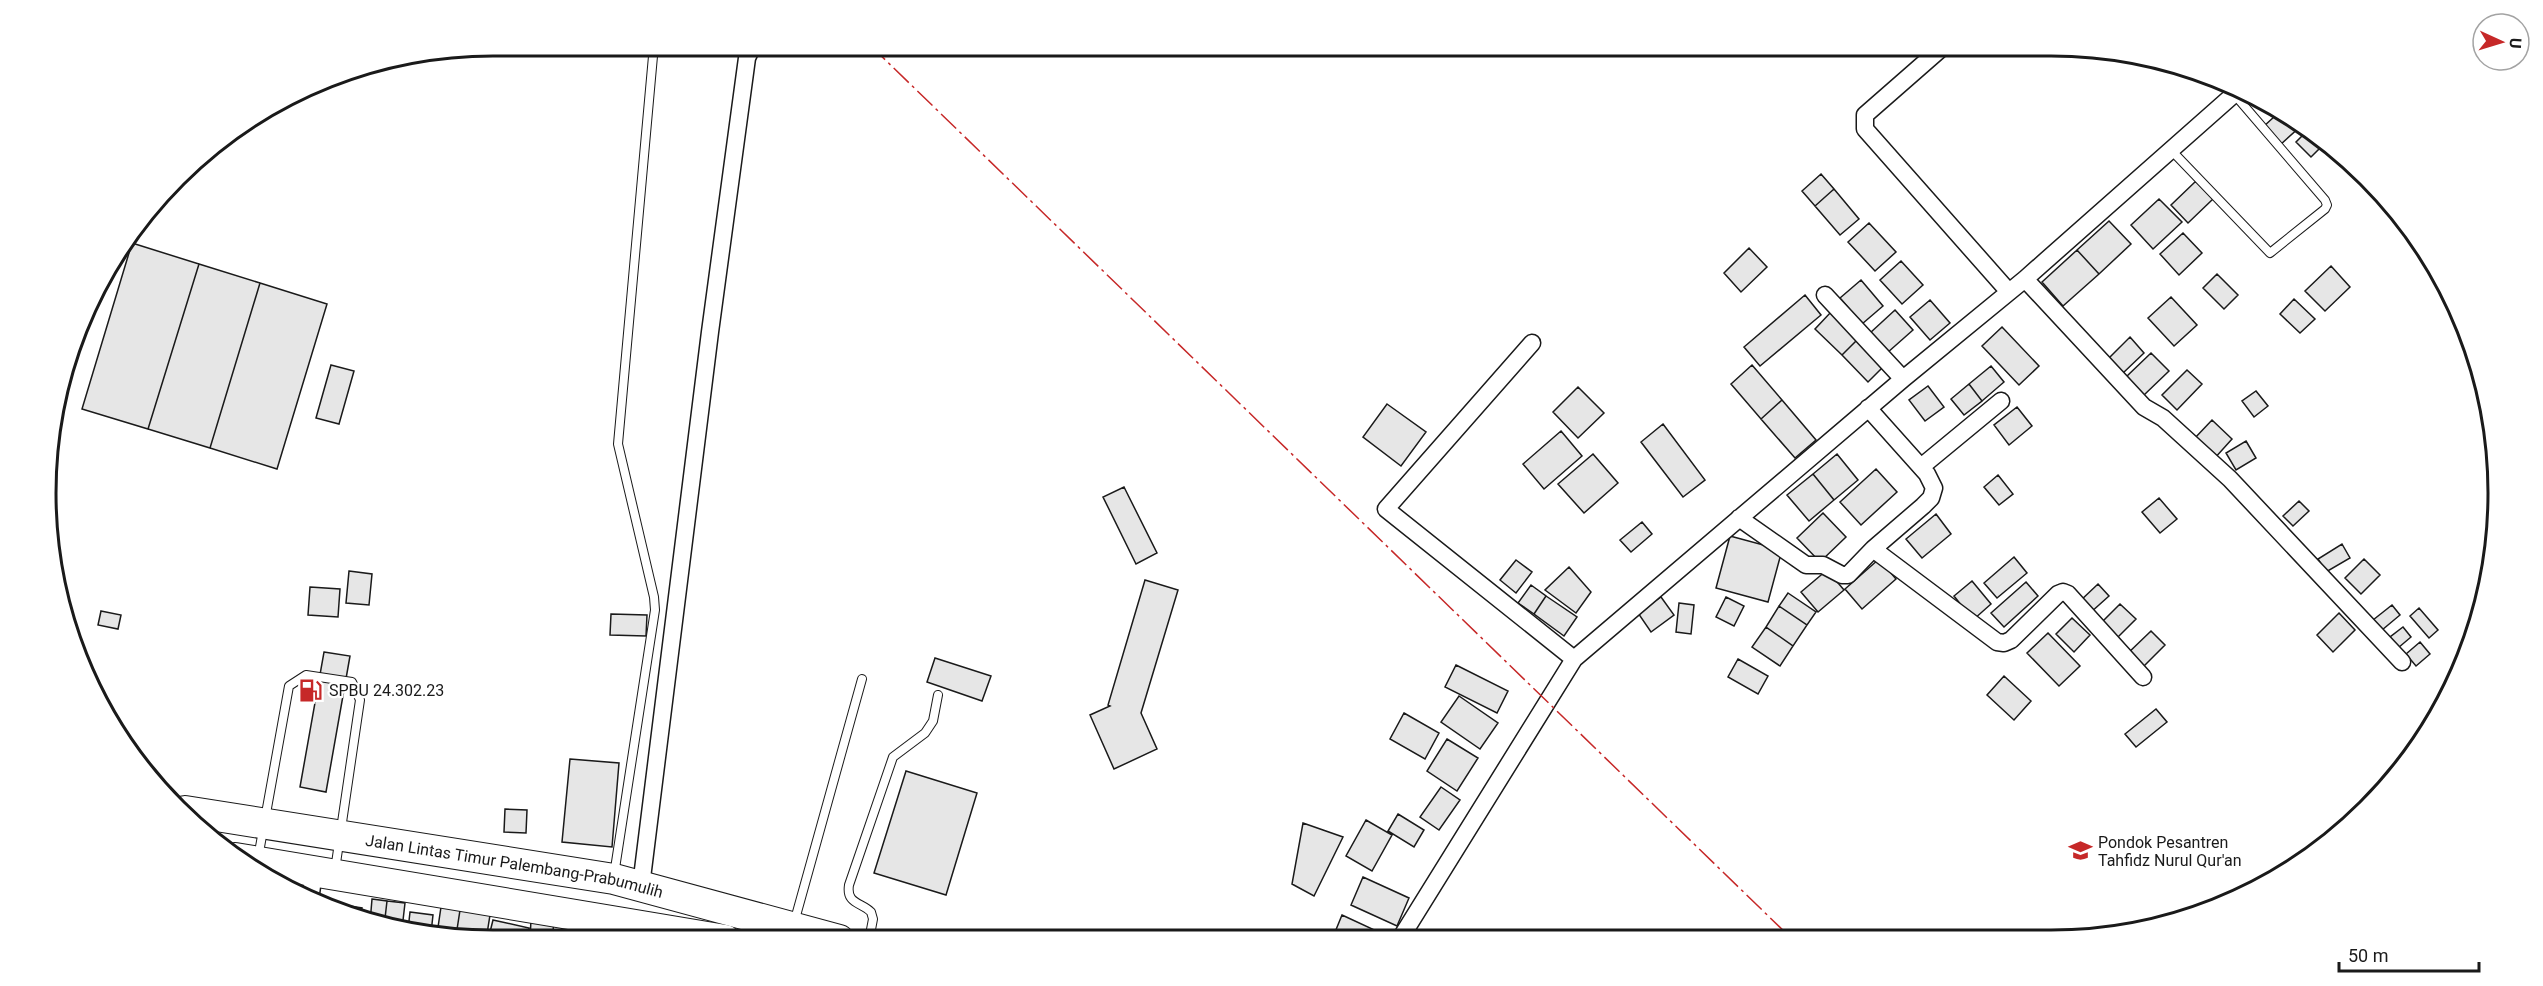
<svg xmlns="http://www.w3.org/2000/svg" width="2543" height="986" viewBox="0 0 2543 986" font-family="Roboto,sans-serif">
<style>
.building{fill:#e6e6e6;stroke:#1a1a1a;stroke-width:1.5}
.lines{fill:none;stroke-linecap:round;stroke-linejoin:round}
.lane-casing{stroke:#1a1a1a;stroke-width:10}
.street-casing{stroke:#1a1a1a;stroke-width:19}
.highway-casing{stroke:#1a1a1a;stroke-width:32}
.lane{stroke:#fff;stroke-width:8}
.street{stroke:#fff;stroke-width:16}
.highway{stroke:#fff;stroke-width:30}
.power{stroke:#c62828;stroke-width:1.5;stroke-dasharray:21 4.5 3 4.5;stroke-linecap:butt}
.labels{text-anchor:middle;stroke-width:4.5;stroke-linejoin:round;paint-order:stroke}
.poi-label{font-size:16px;fill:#1a1a1a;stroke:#fff;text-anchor:start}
.street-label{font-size:16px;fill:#1a1a1a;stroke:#fff}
.rim{fill:none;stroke:#1a1a1a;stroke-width:3}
</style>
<rect width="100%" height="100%" fill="#fff"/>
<path class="building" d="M2256,97H2257L2302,125L2280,145L2263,127L2275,116Z
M2309,129L2327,141L2311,157L2296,142Z
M1821,174L1834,189L1815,206L1802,191Z
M2196,181L2213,199L2188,223L2171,205Z
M1834,189L1859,219L1840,235L1815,206Z
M2159,199L2182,222L2153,249L2131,225Z
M2109,221L2131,244L2099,274L2077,250Z
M1869,223L1896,252L1875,271L1848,242Z
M2183,233L2202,253L2179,275L2160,254Z
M132,243L199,264L148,429L82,409Z
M1749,248L1767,267L1741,292L1724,273Z
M2077,250L2099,274L2063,306L2042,282Z
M1901,261L1923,285L1902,304L1880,280Z
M199,264L260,283L210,448L148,429Z
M2331,266L2350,287L2325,311L2305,291Z
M2217,274L2238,295L2224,309L2203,288Z
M1861,280L1883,306L1862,324L1840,298Z
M260,283L327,304L277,469L210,448Z
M1805,295L1821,315L1760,366L1744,347Z
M2171,297L2197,325L2174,346L2148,318Z
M2294,299L2315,319L2300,333L2280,314Z
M1930,300L1950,323L1930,340L1910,317Z
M1895,310L1913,330L1887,353L1870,333Z
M1831,312L1858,339L1842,355L1815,329Z
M2002,327L2039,366L2019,385L1982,346Z
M2130,337L2144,353L2122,374L2108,359Z
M1858,339L1884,366L1868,382L1842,355Z
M2151,353L2169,371L2144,395L2126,377Z
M331,365L354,371L339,424L316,418Z
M1752,365L1782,400L1761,419L1731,384Z
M1991,366L2004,382L1982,401L1969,384Z
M2187,370L2202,384L2177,410L2162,395Z
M1969,384L1982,401L1964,415L1951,399Z
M1928,386L1944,407L1925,421L1909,400Z
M1578,387L1604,413L1578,438L1553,412Z
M2256,391L2268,406L2254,417L2242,401Z
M1782,400L1816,440L1795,458L1761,419Z
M1387,404L1426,432L1401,466L1363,437Z
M2017,407L2032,426L2009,445L1994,425Z
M2212,420L2232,439L2214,459L2194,439Z
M1663,424L1705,480L1683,497L1641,442Z
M1561,431L1582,456L1544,489L1523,464Z
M2246,441L2256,458L2236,470L2226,453Z
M1593,454L1618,483L1584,513L1558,484Z
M1837,454L1858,480L1834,500L1813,474Z
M1876,469L1897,492L1861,525L1840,502Z
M1813,474L1834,500L1809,521L1787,495Z
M1998,475L2013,494L1999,505L1984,487Z
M1124,487L1157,553L1136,564L1103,497Z
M2159,498L2177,519L2160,533L2142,512Z
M2299,501L2309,511L2293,526L2283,516Z
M1823,513L1846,537L1820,562L1797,538Z
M1936,514L1951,534L1922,558L1906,539Z
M1642,522L1652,534L1631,552L1620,540Z
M1730,536L1782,550L1768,602L1716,588Z
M2342,544L2350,558L2326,572L2318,559Z
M2014,557L2027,573L1997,598L1984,583Z
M1879,559L1896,579L1862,609L1845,589Z
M2364,559L2380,575L2361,594L2345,578Z
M1516,560L1532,572L1516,593L1500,580Z
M1569,567L1591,592L1576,613L1545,590Z
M1827,570L1844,590L1818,612L1801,592Z
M349,571L372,574L369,605L346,603Z
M1145,580L1178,590L1141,713L1157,749L1114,769L1090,715L1110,706L1108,705Z
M1972,581L1991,604L1973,620L1954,596Z
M2026,582L2038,596L2004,627L1991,613Z
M2098,584L2109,596L2090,613L2079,602Z
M1531,585L1546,596L1534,614L1518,603Z
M310,587L340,589L338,617L308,615Z
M1788,593L1816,612L1807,625L1779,606Z
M1546,596L1577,617L1564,636L1534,614Z
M1661,597L1674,615L1651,632L1638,613Z
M1726,597L1744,606L1734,626L1716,617Z
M1679,603L1694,605L1691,634L1676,632Z
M2120,604L2136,619L2114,641L2099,625Z
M2392,605L2400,615L2382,630L2373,620Z
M1779,606L1807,625L1793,646L1766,627Z
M2419,608L2438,630L2429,638L2410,616Z
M101,611L121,615L118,629L98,625Z
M2339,613L2355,630L2333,652L2317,635Z
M611,614L647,615L646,636L610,635Z
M2072,618L2090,635L2074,652L2056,634Z
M1766,627L1793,646L1780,666L1752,647Z
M2403,627L2411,637L2398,648L2390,637Z
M2151,631L2165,645L2139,671L2125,656Z
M2048,633L2080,666L2059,686L2027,653Z
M2420,642L2430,654L2416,666L2406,654Z
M324,652L350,656L326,792L300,787Z
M935,658L991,676L982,701L927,682Z
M1738,659L1768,676L1758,694L1728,677Z
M1456,665L1508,691L1497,713L1445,687Z
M2004,676L2031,701L2014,720L1987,695Z
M1459,696L1498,723L1480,749L1441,722Z
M2156,709L2167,722L2136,747L2125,734Z
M1404,713L1439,733L1425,759L1390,739Z
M1447,739L1478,758L1457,791L1427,771Z
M570,759L619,763L612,847L562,842Z
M906,771L977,793L946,895L874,873Z
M1441,787L1460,800L1439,830L1420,817Z
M505,809L527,810L526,833L504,832Z
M1398,814L1424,830L1414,847L1388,831Z
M1366,820L1392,835L1372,871L1346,856Z
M1303,823L1343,837L1314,896L1292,884Z
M1363,877L1409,898L1397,926L1351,905Z
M372,899L387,901L384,927L370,923Z
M387,901L405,903L402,929L384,927Z
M342,905L362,908L360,920L341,912Z
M441,907L460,910L456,936L437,934Z
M460,910L490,915L486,940L456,936Z
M410,912L433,915L431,933L408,930Z
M1342,915L1381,933L1378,939L1333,937Z
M531,919L554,921L552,941H530Z
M493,920L529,928L526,941L488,940Z
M562,925L589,928L588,941H560Z
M1256,931L1280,939H1253Z"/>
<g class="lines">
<defs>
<path id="lane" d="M2171,150L2270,253L2325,209L2327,205L2325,200L2234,94
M258,858L289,686L306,675L352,682L360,700L335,870
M614,875L655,610L654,597L618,444L654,45
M794,923L862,679
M869,940L873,919L871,912C861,902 846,904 849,885L893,757L925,733L933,721L938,695"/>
<path id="street" d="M1945,45L1865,115V129L2009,292
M2025,279L2144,407L2163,418L2230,479L2402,662
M1825,295L1903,379
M1532,343L1386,509L1574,659
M1868,408L1927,474L1934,488L1931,498L1923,506L1873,549
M1921,467L2001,401
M1739,518L1806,565H1823L1842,575H1848L1873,549L1997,642L2004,643L2011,640L2058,594L2063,592L2068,594L2143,677
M641,886L710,332L747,58L753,45
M310,901L314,871
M1400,939L1574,659L1903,379L2025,279L2241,88"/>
<g id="highway">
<path id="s1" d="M185,811L614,879L839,940"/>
<path d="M235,858L725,940"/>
</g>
</defs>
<use href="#lane" class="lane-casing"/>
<use href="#street" class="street-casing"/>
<use href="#highway" class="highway-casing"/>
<use href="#lane" class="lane"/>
<use href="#street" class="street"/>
<use href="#highway" class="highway"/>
<path class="power" d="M870,45L1791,938"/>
</g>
<defs>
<symbol id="fuel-bare" viewBox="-9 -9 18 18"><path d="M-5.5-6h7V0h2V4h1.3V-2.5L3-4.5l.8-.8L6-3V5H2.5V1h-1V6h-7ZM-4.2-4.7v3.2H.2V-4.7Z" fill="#c62828" stroke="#fff" stroke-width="2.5" paint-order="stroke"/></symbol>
<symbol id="school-bare" viewBox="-9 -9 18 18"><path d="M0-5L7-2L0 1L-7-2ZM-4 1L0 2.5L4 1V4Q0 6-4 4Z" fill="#c62828" stroke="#fff" stroke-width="2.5" paint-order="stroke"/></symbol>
</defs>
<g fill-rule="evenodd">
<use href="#fuel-bare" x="294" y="674" width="33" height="33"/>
<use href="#school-bare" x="2064" y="834" width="33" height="33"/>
</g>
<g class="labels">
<g class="poi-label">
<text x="329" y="696">SPBU 24.302.23</text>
<text x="2098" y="848">Pondok Pesantren<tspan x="2098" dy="18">Tahfidz Nurul Qur'an</tspan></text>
</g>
<g class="street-label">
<text dy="6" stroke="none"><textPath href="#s1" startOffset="334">Jalan Lintas Timur Palembang-Prabumulih</textPath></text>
</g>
</g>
<path d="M0 0H2543V986H0ZM493 56H2051A437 437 0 0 1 2488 493V493A437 437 0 0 1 2051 930H493A437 437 0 0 1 56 493V493A437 437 0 0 1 493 56Z" fill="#fff" fill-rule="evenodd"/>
<path class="rim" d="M493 56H2051A437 437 0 0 1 2488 493V493A437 437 0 0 1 2051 930H493A437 437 0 0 1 56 493V493A437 437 0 0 1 493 56Z"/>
<g transform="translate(2501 42) rotate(94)"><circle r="28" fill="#ffffff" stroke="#a3a3a3" stroke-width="1.5"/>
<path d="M0-4.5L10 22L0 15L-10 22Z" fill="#c62828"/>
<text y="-9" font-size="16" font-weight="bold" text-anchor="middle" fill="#1a1a1a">U</text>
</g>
<path d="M2339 962v9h140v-9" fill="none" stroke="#1a1a1a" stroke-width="3"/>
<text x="2348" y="962" font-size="18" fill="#1a1a1a" stroke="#ffffff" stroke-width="4.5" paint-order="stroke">50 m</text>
</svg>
